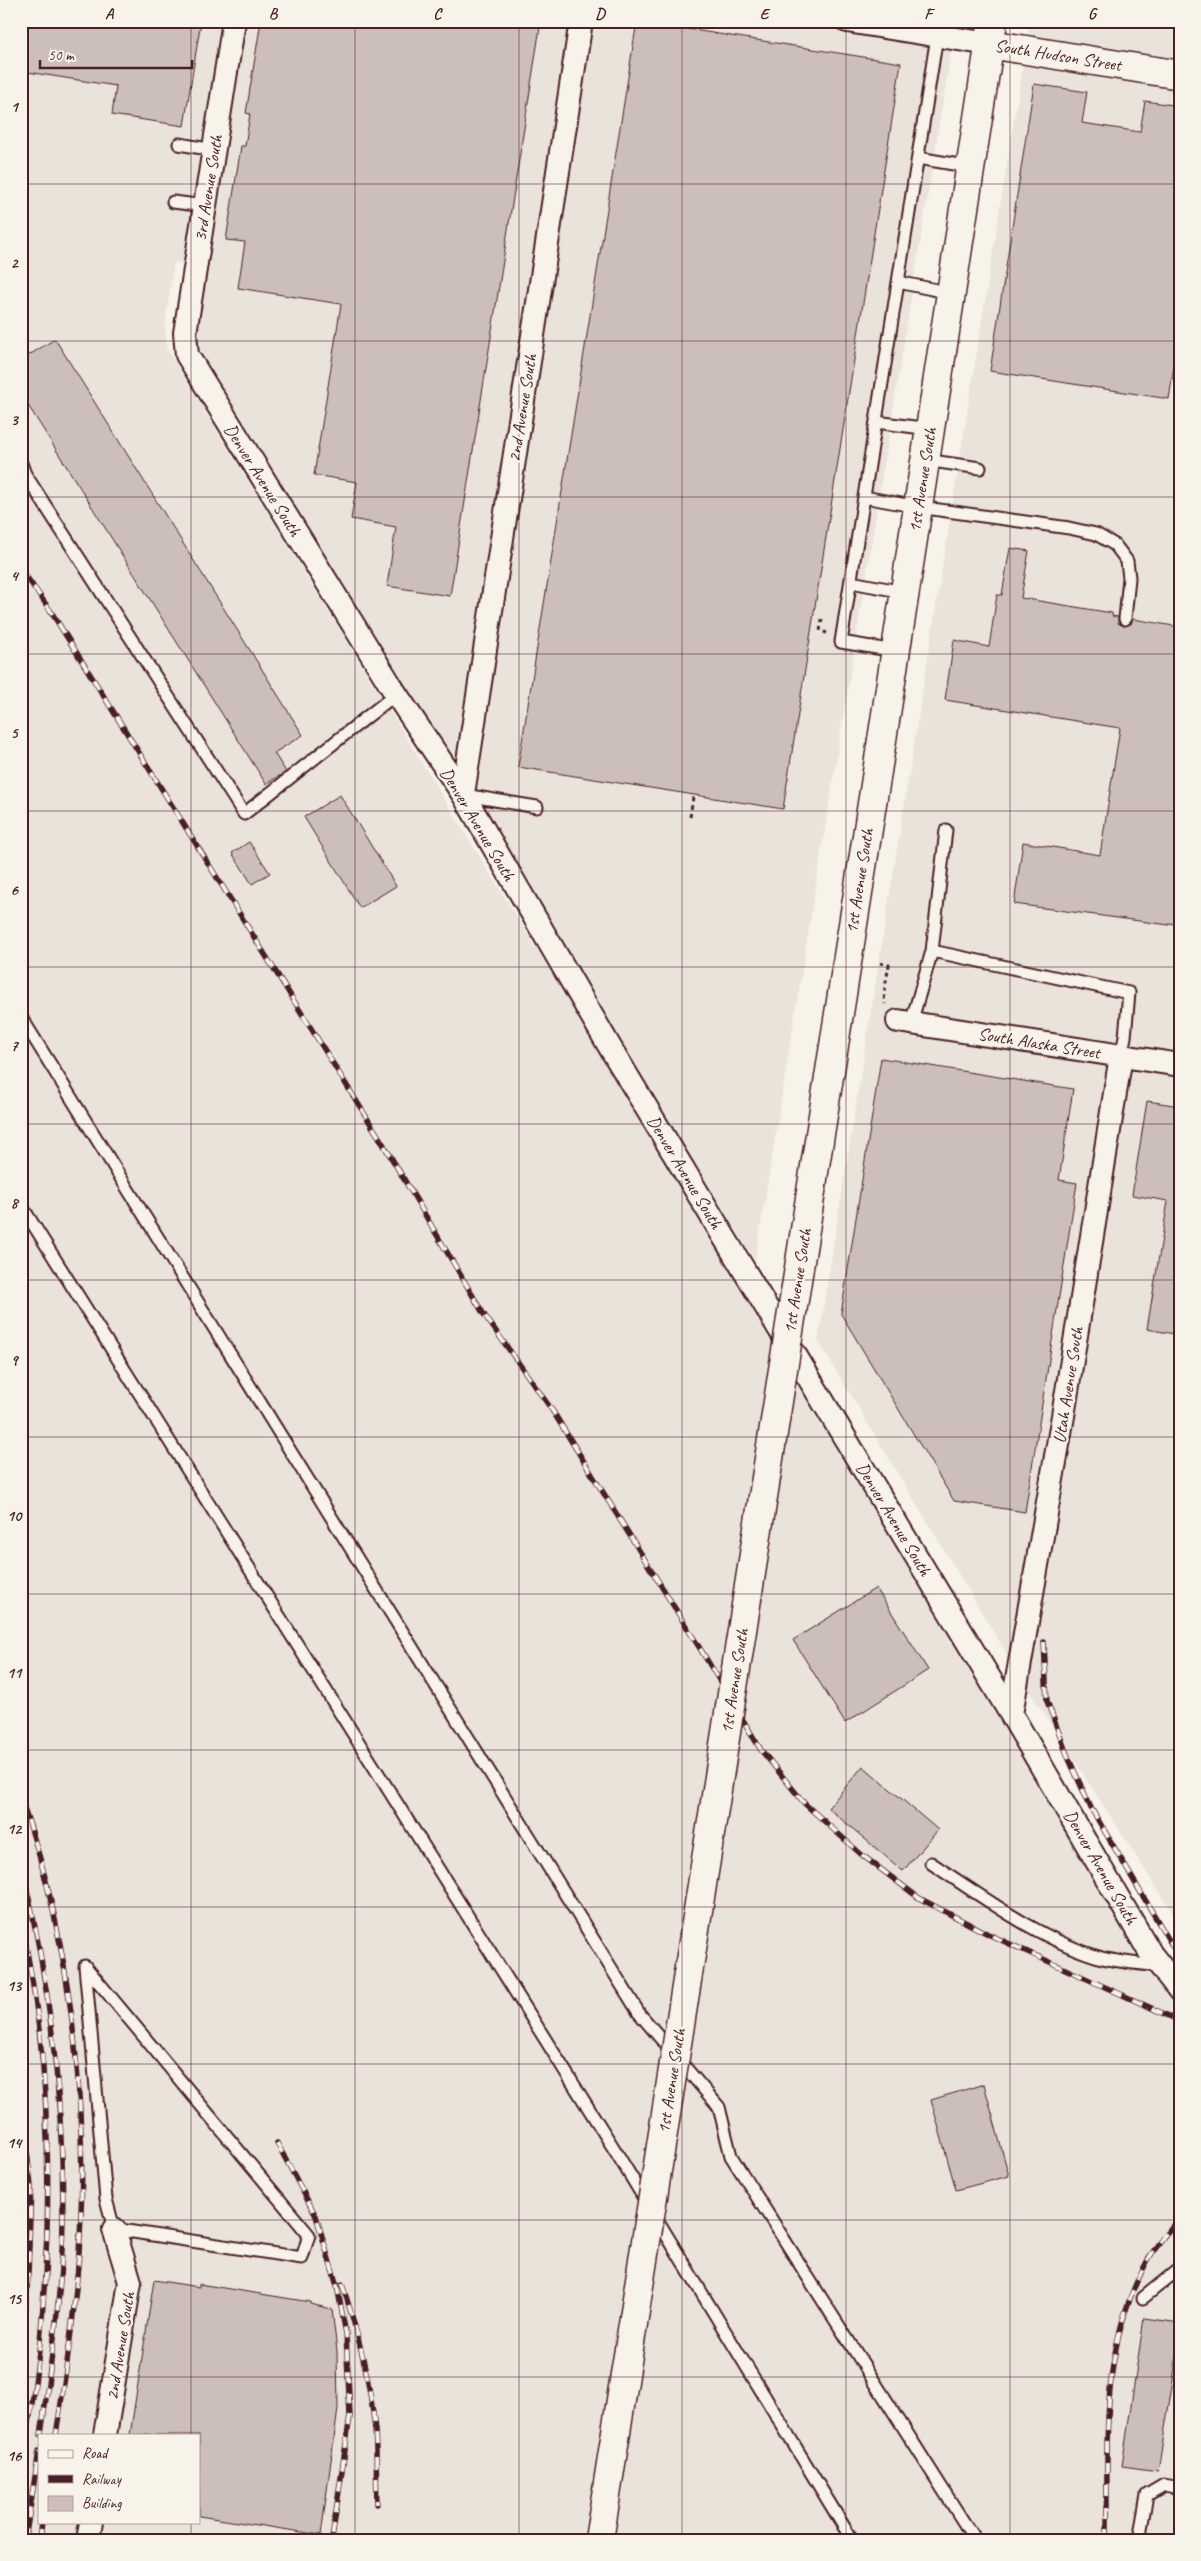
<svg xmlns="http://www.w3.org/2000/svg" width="1201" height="2561" viewBox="0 0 1201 2561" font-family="Caveat,sans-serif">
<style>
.built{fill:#eae3da;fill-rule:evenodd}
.building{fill:#ccbfb9;stroke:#4a1f2b}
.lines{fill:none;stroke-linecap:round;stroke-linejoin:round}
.service-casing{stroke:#4a1f2b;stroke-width:15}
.minor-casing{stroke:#4a1f2b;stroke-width:26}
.tertiary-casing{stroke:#4a1f2b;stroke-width:31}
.primary-casing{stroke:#4a1f2b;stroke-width:31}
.path{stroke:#4a1f2b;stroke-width:3;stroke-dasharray:4 4;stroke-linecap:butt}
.service{stroke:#f7f3e8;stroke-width:11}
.minor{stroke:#f7f3e8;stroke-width:22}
.tertiary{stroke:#f7f3e8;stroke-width:28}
.primary{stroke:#f7f3e8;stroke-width:28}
.rail-casing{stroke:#4a1f2b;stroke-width:5.5}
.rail{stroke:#f7f3e8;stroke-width:4;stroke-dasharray:11;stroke-linecap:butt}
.primary-bridge-casing{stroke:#4a1f2b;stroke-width:31;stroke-linecap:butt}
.primary-bridge{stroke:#f7f3e8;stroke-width:28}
.grid{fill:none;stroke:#4a1f2b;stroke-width:1;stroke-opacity:0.55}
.labels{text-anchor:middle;stroke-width:4.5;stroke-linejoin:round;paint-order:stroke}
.street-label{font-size:18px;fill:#4a1f2b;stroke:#f7f3e8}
.neatline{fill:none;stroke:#4a1f2b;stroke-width:2}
.grid-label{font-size:16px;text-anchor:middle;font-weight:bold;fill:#4a1f2b}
</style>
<rect width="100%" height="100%" fill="#f7f3e8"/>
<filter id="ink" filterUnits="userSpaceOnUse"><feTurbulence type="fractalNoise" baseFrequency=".02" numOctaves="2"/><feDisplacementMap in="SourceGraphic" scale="10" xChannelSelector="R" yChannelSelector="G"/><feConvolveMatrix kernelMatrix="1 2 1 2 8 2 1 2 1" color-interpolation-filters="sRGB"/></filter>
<g filter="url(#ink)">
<path class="built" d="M21,21H956L755,1261L207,370L197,336L209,267L174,263L165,324L167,349L1180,1993V2540H21ZM39,2435H199V2522H39Z
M1030,21H1180V1924L1028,1689L818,1341Z"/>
<path class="building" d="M21,21H201L184,126L112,115L116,86L21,71Z
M261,21H541L450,596L387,586L396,527L351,519L357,482L314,475L341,304L238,288L245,242L226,240L241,146H245L250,114L246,113Z
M637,21L901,63L783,809L518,767Z
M1034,84L1087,92L1082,123L1140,132L1145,101L1180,106V326L1169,399L990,371Z
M55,339L303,735L274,753L286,772L266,784L21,394V360Z
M1010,548L1029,551L1021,598L1112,613V616L1118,617V623L1124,626L1131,624L1133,619L1180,627V925L1169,923V925L1014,904L1023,842L1100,855L1120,728L945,700L954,640L989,647L997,595H1002Z
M340,795L396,886L360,908L304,817Z
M249,842L270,873L252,884L232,853Z
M881,1058L1073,1089L1059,1180L1077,1183L1025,1512L954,1501L841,1314Z
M1147,1101L1180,1106V1335L1147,1329L1168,1201L1132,1195Z
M876,1588L928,1670L845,1723L793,1640Z
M863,1766L938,1830L903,1871L828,1808Z
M984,2084L1009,2176L956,2190L931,2100Z
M154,2280L199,2287V2284L310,2302V2304L332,2309L337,2351L338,2409L321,2535L199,2516V2435H130Z
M1144,2318L1180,2323V2337L1158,2471L1122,2466Z"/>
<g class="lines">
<defs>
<path id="service" d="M179,144L214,150
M918,158L971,167
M173,202L205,206
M898,282L951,293
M876,422L930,429
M925,460L980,468
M21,463L25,474L244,814L396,694
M864,497L918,507L1069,528L1096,534L1115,545L1127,561L1129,578L1125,619
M851,582L904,592
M895,651L841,642L937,36
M464,795L537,807
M932,951L946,830
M21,1017L639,2013L719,2107L731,2156L975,2540
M911,1023L932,951L1129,993L1125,1037L1121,1056
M21,1205L616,2152L852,2540
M931,1863C981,1896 1044,1942 1102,1958C1120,1962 1140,1964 1159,1966
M85,1966L309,2235L302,2258L114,2229L106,2199Z
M1143,2298L1180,2268
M1139,2540L1147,2495L1164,2485L1180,2488"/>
<path id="minor" d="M234,21L185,333L187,355L396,694L463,794L611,1049L1011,1714L1151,1954L1180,1991
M847,21L989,44
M463,794L581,21
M898,1021L1180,1065
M1011,1714L1063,1416L1121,1056
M105,2435L130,2282L114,2229
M88,2540L91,2522"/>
<path id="tertiary" d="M989,44L1180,75"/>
<path id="primary" d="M882,740L993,21"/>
</defs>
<use href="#service" class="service-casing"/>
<use href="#minor" class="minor-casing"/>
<use href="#tertiary" class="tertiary-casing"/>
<use href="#primary" class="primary-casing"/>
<path class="path" d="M822,619L820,631L827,633
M690,817L693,797
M880,963L889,965L884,993L885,1004"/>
<use href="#service" class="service"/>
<use href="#minor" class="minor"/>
<use href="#tertiary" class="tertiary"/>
<use href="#primary" class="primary"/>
<defs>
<path id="rail" d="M21,569L50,610L382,1142L483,1313L552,1410L704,1655L761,1750L805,1804L862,1855L919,1898L990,1935L1180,2021
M1044,1642L1047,1701L1068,1757L1091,1808L1180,1959
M21,1799C74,1947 92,2132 76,2288C71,2337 64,2386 56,2435
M21,1863C49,1978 63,2093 63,2212C63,2287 51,2361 41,2435
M21,1923C52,2060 53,2202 40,2341C36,2385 28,2428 21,2472
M21,2098L31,2186L28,2276L21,2365
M277,2143L316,2216L337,2286L346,2334L350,2416L332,2539
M342,2284C358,2332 370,2380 375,2430C377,2455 376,2480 377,2504
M25,2540L39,2451
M40,2540L42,2522
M1107,2540C1108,2441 1098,2338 1154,2250C1161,2239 1171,2228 1180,2217"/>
</defs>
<use href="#rail" class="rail-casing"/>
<use href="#rail" class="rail"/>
<defs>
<path id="primary-bridge" d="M599,2540L882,740"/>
</defs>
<use href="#primary-bridge" class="primary-bridge-casing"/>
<use href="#primary-bridge" class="primary-bridge"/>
</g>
</g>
<path class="grid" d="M191,21V2435M355,21V2540M519,21V2540M682,21V2540M846,21V2540M1010,21V2540M21,184H1180M21,341H1180M21,497H1180M21,654H1180M21,811H1180M21,967H1180M21,1124H1180M21,1280H1180M21,1437H1180M21,1594H1180M21,1750H1180M21,1907H1180M21,2064H1180M21,2220H1180M21,2377H1180M191,2522V2540"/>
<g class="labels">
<g class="street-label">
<text transform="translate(1058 55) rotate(9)" y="6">South Hudson Street</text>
<text transform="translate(208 188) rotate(-81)" y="6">3rd Avenue South</text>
<text transform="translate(522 408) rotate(-81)" y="6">2nd Avenue South</text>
<text transform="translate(263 480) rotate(58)" y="6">Denver Avenue South</text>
<text transform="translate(922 480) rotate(-81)" y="6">1st Avenue South</text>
<text transform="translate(478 824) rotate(59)" y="6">Denver Avenue South</text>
<text transform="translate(859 881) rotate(-81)" y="6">1st Avenue South</text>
<text transform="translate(1039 1043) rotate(9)" y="6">South Alaska Street</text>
<text transform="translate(685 1172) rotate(59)" y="6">Denver Avenue South</text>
<text transform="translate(797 1281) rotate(-81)" y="6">1st Avenue South</text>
<text transform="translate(1068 1385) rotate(-81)" y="6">Utah Avenue South</text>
<text transform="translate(894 1519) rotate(59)" y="6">Denver Avenue South</text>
<text transform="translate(734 1681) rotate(-81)" y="6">1st Avenue South</text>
<text transform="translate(1101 1867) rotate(60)" y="6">Denver Avenue South</text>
<text transform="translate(671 2081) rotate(-81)" y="6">1st Avenue South</text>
<text transform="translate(120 2346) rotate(-81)" y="6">2nd Avenue South</text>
</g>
</g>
<rect width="1201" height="2561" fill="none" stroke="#f7f3e8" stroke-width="55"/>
<rect x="38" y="2434" width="162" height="90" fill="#f7f3e8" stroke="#b29e9c"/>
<rect x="48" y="2450" width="25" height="8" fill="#f7f3e8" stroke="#b29e9c"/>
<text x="82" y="2458" font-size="15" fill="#4a1f2b">Road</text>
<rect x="48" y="2475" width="25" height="8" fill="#4a1f2b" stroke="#b29e9c"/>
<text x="82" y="2484" font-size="15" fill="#4a1f2b">Railway</text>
<rect x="48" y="2496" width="25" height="15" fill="#ccbfb9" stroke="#b29e9c"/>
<text x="82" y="2508" font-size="15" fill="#4a1f2b">Building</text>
<path d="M40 60v8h152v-8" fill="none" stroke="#4a1f2b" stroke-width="2.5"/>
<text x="48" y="60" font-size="15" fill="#4a1f2b" stroke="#f7f3e8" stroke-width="4" paint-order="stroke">50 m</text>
<rect x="28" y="28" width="1146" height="2506" class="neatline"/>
<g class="grid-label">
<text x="109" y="19">A</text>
<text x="273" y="19">B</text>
<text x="437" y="19">C</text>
<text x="600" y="19">D</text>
<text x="764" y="19">E</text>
<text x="928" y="19">F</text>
<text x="1092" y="19">G</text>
<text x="14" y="112">1</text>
<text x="14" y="268">2</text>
<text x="14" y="425">3</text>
<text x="14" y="581">4</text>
<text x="14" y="738">5</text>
<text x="14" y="895">6</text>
<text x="14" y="1051">7</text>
<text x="14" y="1208">8</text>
<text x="14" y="1365">9</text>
<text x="14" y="1521">10</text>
<text x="14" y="1678">11</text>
<text x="14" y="1834">12</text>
<text x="14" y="1991">13</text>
<text x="14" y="2148">14</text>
<text x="14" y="2304">15</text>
<text x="14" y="2461">16</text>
</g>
</svg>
